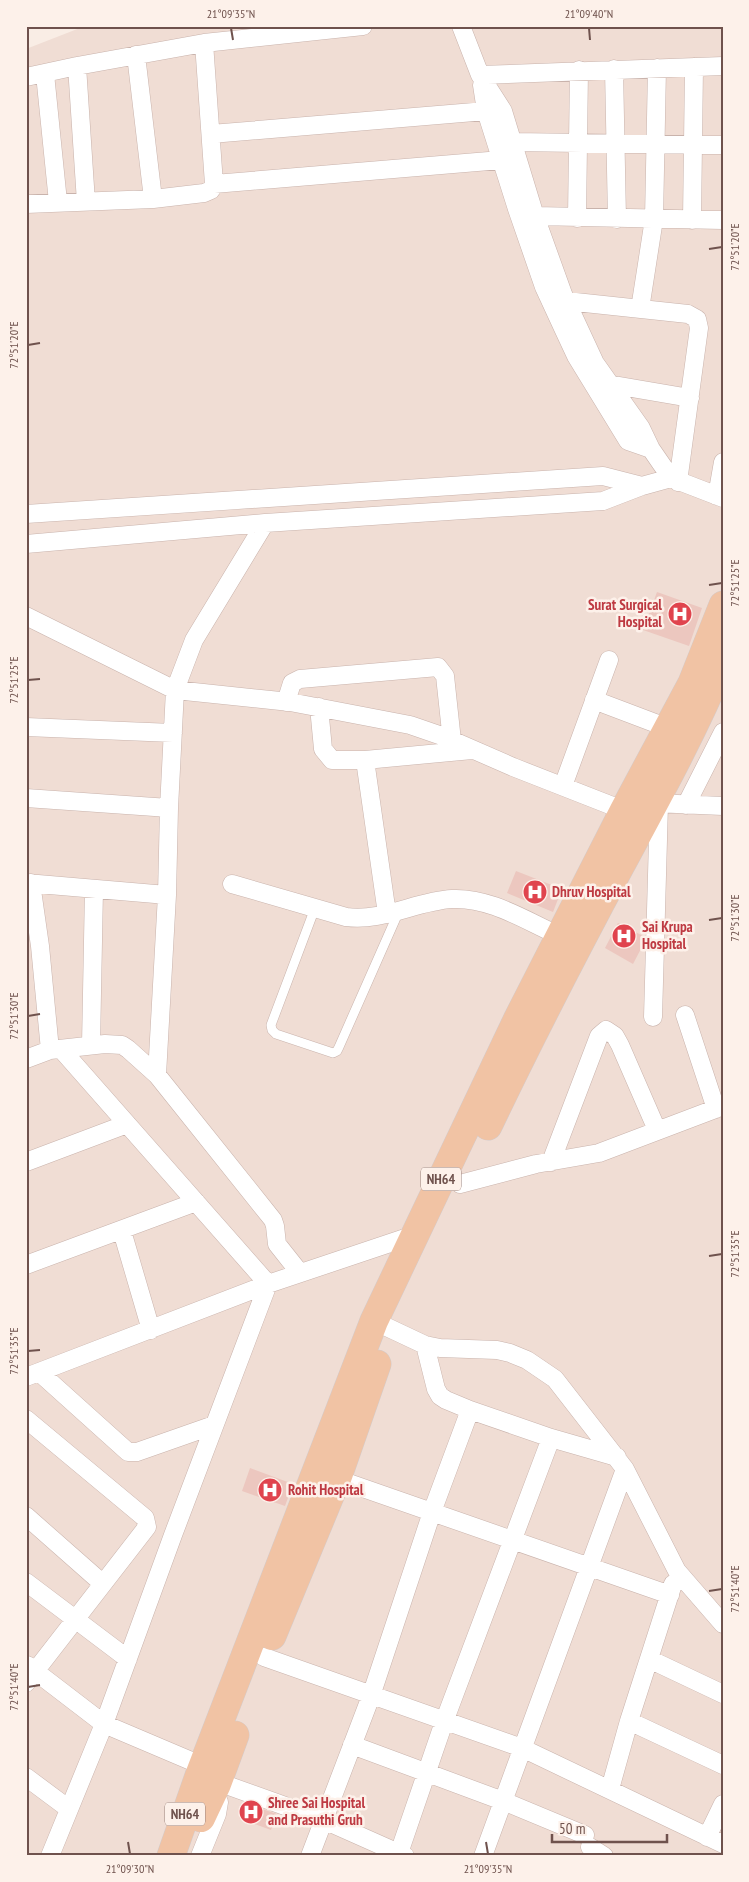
<svg xmlns="http://www.w3.org/2000/svg" width="749" height="1882" viewBox="0 0 749 1882" font-family="'PT Sans Narrow',sans-serif">
<style>
.residential{fill:#f0ddd4}
.building{fill:#ecc7bf}
.lines{fill:none;stroke-linecap:round;stroke-linejoin:round}
.lane-casing{stroke:#c9b3ac;stroke-width:10}
.street-casing{stroke:#c9b3ac;stroke-width:19}
.primary-casing{stroke:#d4cbca;stroke-width:29}
.lane{stroke:#fff;stroke-width:9}
.street{stroke:#fff;stroke-width:18}
.primary{stroke:#f1c3a4;stroke-width:28}
.ticks{fill:none;stroke:#6f524d;stroke-width:2}
.labels{text-anchor:middle;stroke-width:5;stroke-linejoin:round;paint-order:stroke}
.shield{fill:#fdf1ea;stroke:#9a827c;stroke-width:1}
.shield-label{font-size:14px;font-weight:bold;fill:#6f524d}
.health-label{font-size:15px;font-weight:bold;fill:#be3a42;stroke:#fdf1ea;text-anchor:start}
.neatline{fill:none;stroke:#6f524d;stroke-width:2}
.ticks-label{font-size:12px;text-anchor:middle;fill:#6f524d}
</style>
<rect width="100%" height="100%" fill="#f9ede5"/>
<path class="residential" d="M85,26H723V1856H26V49Z"/>
<path class="building" d="M657,592L702,608L689,646L643,630Z
M516,871L562,889L553,912L507,893Z
M618,923L645,937L644,943L633,964L605,948Z
M250,1468L293,1484L285,1506L242,1491Z
M244,1803L277,1814L271,1830L239,1818Z"/>
<g class="lines">
<defs>
<path id="lane" d="M315,908L271,1025L272,1030L276,1034L333,1053L337,1051L339,1047L399,911"/>
<path id="street" d="M461,26L480,75L503,111L535,216L563,294L595,363L641,428L651,449L671,478L723,498
M136,55L153,199
M77,66L86,202
M614,69L617,219
M45,74L58,202
M480,75L723,66
M26,77L77,66L204,43L363,26
M482,85L486,111L517,209L544,287L562,326L576,356L628,441L651,449
M211,134L486,111
M513,142L723,145
M214,184L501,160
M26,204L153,199L204,193L211,190L214,184L204,43
M535,216L723,220
M577,218L579,70
M692,220L694,67
M566,301L688,314L697,319L699,328L678,482
M640,309L654,219L657,68
M608,384L690,398
M717,496L723,462
M26,514L603,476L642,486
M26,544L265,523L603,501L642,486L671,478
M26,616L175,690L290,702L410,725L442,736L513,767L633,814
M594,700L668,728
M286,702L292,683L300,679L438,667L445,676L452,741
M319,707L323,749L332,760H365L472,750
M26,727L173,733
M365,760L387,914
M563,786L609,660
M26,798L169,808
M654,803L723,806
M686,805L723,732
M26,883L167,895
M31,883L40,946L50,1050
M232,884L346,917C383,922 416,901 452,899C490,897 526,921 560,936
M685,1015L716,1109
M653,1017L659,804
M91,1045L94,889
M26,1059L50,1050L105,1044L122,1045L128,1049L157,1075L273,1220L275,1226L277,1244L300,1273
M157,1075L167,895L169,808L175,690L194,640L265,523
M26,1162L127,1124
M551,1162L599,1036L606,1030L615,1036L620,1045L657,1130
M460,1184L536,1164L599,1153L723,1106
M122,1231L151,1330
M26,1265L196,1202
M374,1321L425,1345L440,1348L497,1350L510,1353L527,1360L555,1379L625,1469L677,1571L723,1624
M425,1345L436,1389L440,1396L446,1400L470,1410L551,1438L617,1457
M39,1372L128,1452H137L214,1425
M26,1377L268,1284L414,1235
M26,1419L145,1518L147,1527L26,1683
M337,1479L670,1595
M26,1516L102,1583
M26,1582L128,1659
M264,1657L522,1748L723,1844
M649,1659L723,1694
M27,1665L104,1724L203,1766
M629,1721L723,1765
M352,1745L503,1801L585,1835
M26,1777L69,1809
M218,1782L324,1820L405,1856
M610,1789L629,1721L673,1584
M707,1837L723,1804
M590,1847L604,1856
M50,1856L104,1724L173,1535L268,1284L61,1049
M200,1856L217,1814L219,1802
M310,1856L371,1696L432,1512L470,1410
M398,1856L444,1722L551,1438
M483,1856L625,1469"/>
<path id="primary" d="M488,1126C530,1038 575,951 621,865C657,798 694,731 723,661
M272,1636L337,1479L377,1364
M201,1818L217,1784L235,1735
M171,1856L200,1773L374,1321L518,1018L624,810L692,683L723,605"/>
</defs>
<use href="#lane" class="lane-casing"/>
<use href="#street" class="street-casing"/>
<use href="#primary" class="primary-casing"/>
<use href="#lane" class="lane"/>
<use href="#street" class="street"/>
<use href="#primary" class="primary"/>
</g>
<path class="ticks" d="M231,28L233,40M589,28L590,40M709,249L722,247M28,345L40,343M709,585L722,583M28,680L40,679M709,920L722,918M28,1016L40,1014M709,1256L722,1254M28,1351L40,1350M709,1591L722,1589M28,1687L40,1685M128,1842L130,1854M486,1842L488,1854"/>
<defs>
<symbol id="hospital-disc" viewBox="-11 -11 22 22"><circle r="9.5" fill="#e0444e" stroke="#fdf1ea"/><path d="M-5-5h3v3.5h4V-5h3V5h-3V1.5h-4V5h-3Z" fill="#fff"/></symbol>
</defs>
<g fill-rule="evenodd">
<use href="#hospital-disc" x="666" y="600" width="28" height="28"/>
<use href="#hospital-disc" x="521" y="878" width="28" height="28"/>
<use href="#hospital-disc" x="610" y="922" width="28" height="28"/>
<use href="#hospital-disc" x="256" y="1476" width="28" height="28"/>
<use href="#hospital-disc" x="237" y="1798" width="28" height="28"/>
</g>
<g class="labels">
<g class="shield">
<rect x="421" y="1167.5" width="40" height="23" rx="4"/>
<rect x="165" y="1802.5" width="40" height="23" rx="4"/>
</g>
<g class="shield-label">
<text x="441" y="1184">NH64</text>
<text x="185" y="1819">NH64</text>
</g>
<g class="health-label">
<text x="662" y="610" text-anchor="end">Surat Surgical<tspan x="662" dy="17">Hospital</tspan></text>
<text x="552" y="897">Dhruv Hospital</text>
<text x="642" y="932">Sai Krupa<tspan x="642" dy="17">Hospital</tspan></text>
<text x="288" y="1495">Rohit Hospital</text>
<text x="268" y="1808">Shree Sai Hospital<tspan x="268" dy="17">and Prasuthi Gruh</tspan></text>
</g>
</g>
<rect width="749" height="1882" fill="none" stroke="#fdf1ea" stroke-width="55"/>
<path d="M552 1834v8h115v-8" fill="none" stroke="#6f524d" stroke-width="2.5"/>
<text x="559" y="1834" font-size="15" fill="#6f524d" stroke="#fdf1ea" stroke-width="4" paint-order="stroke">50 m</text>
<rect x="28" y="28" width="694" height="1826" class="neatline"/>
<g class="ticks-label">
<text x="231" y="18">21°09'35"N</text>
<text x="589" y="18">21°09'40"N</text>
<text transform="translate(735 247) rotate(-90)" y="4">72°51'20"E</text>
<text transform="translate(14 345) rotate(-90)" y="4">72°51'20"E</text>
<text transform="translate(735 583) rotate(-90)" y="4">72°51'25"E</text>
<text transform="translate(14 680) rotate(-90)" y="4">72°51'25"E</text>
<text transform="translate(735 918) rotate(-90)" y="4">72°51'30"E</text>
<text transform="translate(14 1016) rotate(-90)" y="4">72°51'30"E</text>
<text transform="translate(735 1254) rotate(-90)" y="4">72°51'35"E</text>
<text transform="translate(14 1351) rotate(-90)" y="4">72°51'35"E</text>
<text transform="translate(735 1589) rotate(-90)" y="4">72°51'40"E</text>
<text transform="translate(14 1687) rotate(-90)" y="4">72°51'40"E</text>
<text x="130" y="1873">21°09'30"N</text>
<text x="488" y="1873">21°09'35"N</text>
</g>
</svg>
